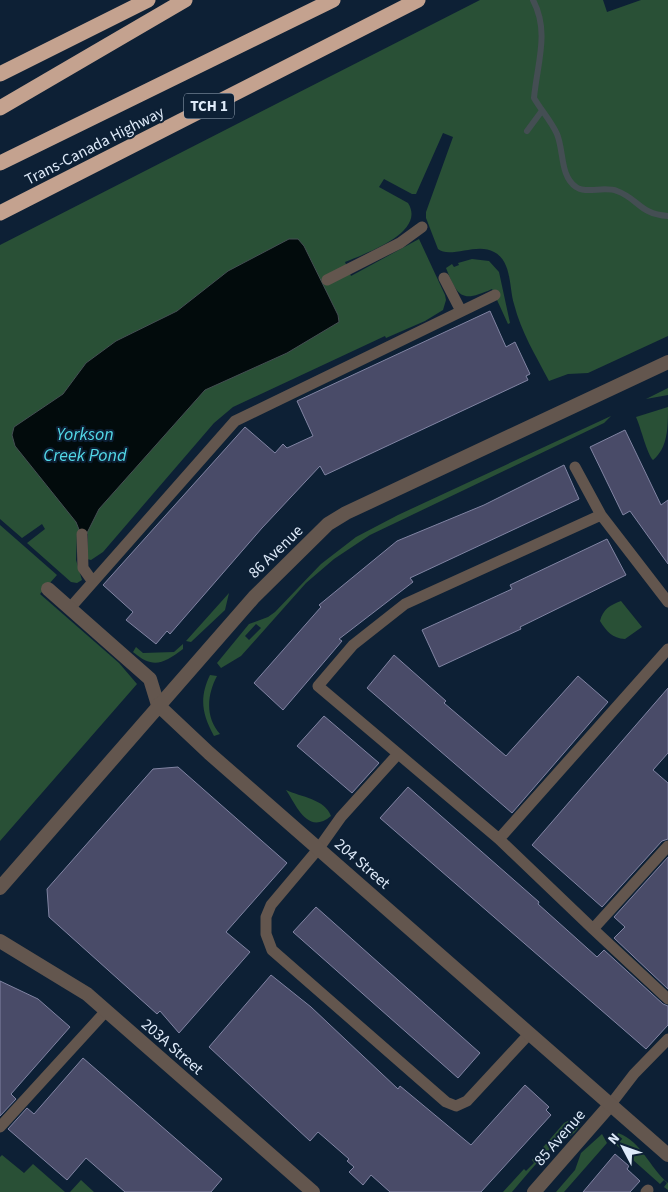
<svg xmlns="http://www.w3.org/2000/svg" width="668" height="1192" viewBox="0 0 668 1192" font-family="'Source Sans 3',sans-serif">
<style>
.green{fill:#295036;fill-rule:evenodd}
.water{fill:#020b0c;stroke:#444e53}
.lines{fill:none;stroke-linecap:round;stroke-linejoin:round}
.stream{stroke:#444e53;stroke-width:6}
.building{fill:#494b68;stroke:#8184a3}
.service{stroke:#63564e;stroke-width:11}
.minor{stroke:#63564e;stroke-width:14}
.tertiary{stroke:#63564e;stroke-width:14}
.motorway{stroke:#c4a28f;stroke-width:15}
.labels{text-anchor:middle;stroke-width:4;stroke-linejoin:round;paint-order:stroke}
.shield{fill:#0d2035;stroke:#9fadbe;stroke-width:1}
.shield-label{font-size:15px;font-weight:bold;fill:#deeaf9}
.street-label{font-size:16px;fill:#deeaf9;stroke:#0d2035}
.water-label{font-size:18px;font-style:italic;fill:#52d8e7;stroke:#0d2035}
</style>
<rect width="100%" height="100%" fill="#0d2035"/>
<path class="green" d="M480,0H603L607,12L641,0H668V336L588,373L568,374L549,381C536,356 521,332 514,304C509,288 512,261 494,252C477,242 450,259 438,249L426,218V212L453,137L443,133L416,194H412L384,179L379,187L408,203C427,233 364,254 345,262L351,276L419,239L445,295L446,300L443,310L425,321L386,338L385,336L233,407L214,423L103,552L91,560L87,559L88,534L77,532L76,560L82,580L77,583L71,582L27,543L45,529L42,524L22,538L0,519V245Z
M472,259L489,261L499,272L510,323L508,324L492,289C463,302 458,299 446,268L452,264L454,267L459,265L458,263Z
M668,388V395L646,399Z
M668,407C668,427 668,448 653,460C647,454 641,428 636,417Z
M611,416L604,423L370,535L334,559L306,583L241,656L221,668L217,663L249,624L268,617L275,612L321,564L356,537L398,515ZM256,624L261,628L249,640L245,636Z
M0,525L57,575L40,594L119,663L137,684L0,841Z
M229,593L225,610L191,642L186,641Z
M621,601L642,627L625,639C612,638 607,632 600,621C603,609 610,605 621,601Z
M183,644V649C163,664 153,669 133,652L136,647L143,653L174,652Z
M210,675L217,676C207,695 205,717 220,734L214,736C202,714 199,698 210,675Z
M286,790C301,797 325,799 331,816C307,836 296,804 286,790Z
M577,1116L583,1117C576,1141 561,1137 548,1151C535,1164 524,1178 512,1192H503L524,1169L526,1171L534,1163L532,1160L564,1123Z
M618,1133C642,1142 649,1167 668,1183V1190L664,1187L667,1183L664,1180L660,1184L614,1143Z
M602,1134L607,1143L564,1192H556L575,1170L581,1153Z
M2,1155L24,1173L33,1164L65,1192H0V1157Z
M81,1180L94,1192H70Z"/>
<path class="water" d="M289,239H298L304,246L338,315L339,322L287,353L205,390L99,509L87,533L80,532L76,522L15,446L12,435L14,427L63,394L86,363L116,341L177,311L228,271Z"/>
<g class="lines">
<path class="stream" d="M533,0C550,32 537,64 534,98C541,110 551,121 557,134C564,151 560,176 576,187C585,194 605,186 617,191C639,199 639,214 668,216
M527,131L541,112"/>
</g>
<path class="building" d="M490,311L506,347L515,342L530,374L526,376L528,380L325,475L320,466L262,528L170,634L167,631L156,644L126,620L133,612L103,585L245,427L275,453L283,444L287,448L313,436L297,401Z
M625,430L661,505L668,500V564L630,511L623,515L590,447Z
M564,465L579,499L410,578L413,582L339,639L342,641L283,710L254,683L321,607L319,605L397,541L484,505Z
M607,539L626,575L520,627L521,629L439,667L422,630L512,589L510,585Z
M394,655L446,701L444,703L506,756L578,676L608,702L512,813L367,688Z
M668,688V753L653,770L668,783V839L662,841L602,907L532,845Z
M324,716L379,763L352,793L297,746Z
M178,767L287,863L226,932L250,952L179,1033L160,1011L157,1014L49,917L47,889L153,769Z
M408,787L539,902L538,904L597,957L604,950L663,1004L668,1006V1025L646,1049L380,818Z
M668,857V989L614,938L625,927L614,917Z
M316,907L480,1053L458,1078L293,932Z
M271,975L311,1007L398,1089L400,1086L471,1145L525,1085L549,1107L546,1110L551,1115L481,1192H390L371,1175L363,1185L349,1172L354,1167L347,1161L349,1159L318,1132L310,1141L209,1047Z
M0,981L38,999L70,1027L11,1094L16,1099L0,1116Z
M83,1058L222,1179L211,1192H125L86,1158L67,1180L8,1129L27,1108L34,1114Z
M615,1154L629,1166L627,1169L640,1181L630,1192H583Z"/>
<g class="lines">
<path class="service" d="M444,278L461,311
M327,280L400,243L422,227
M575,467L601,515
M82,534L83,568L93,582
M70,608L235,421L495,295
M398,754L341,817L319,848L271,905L266,917V934L272,950L446,1102L456,1106L467,1101L530,1033
M499,839L668,649
M668,846L593,929L668,999
M593,929L499,839L318,686L353,645L405,604L601,515L668,602
M611,1104L634,1074L668,1039
M0,1127L106,1011
M646,1192L648,1190"/>
<path class="minor" d="M48,589L150,679L158,705
M0,941L87,994L313,1192
M534,1192L611,1104"/>
<path class="tertiary" d="M158,705L209,753L668,1155
M0,888L254,597L328,524L346,513L668,362"/>
<path class="motorway" d="M0,74L148,0
M0,108L185,0
M0,163L333,0
M0,213L418,0"/>
</g>
<g class="labels">
<rect class="shield" x="184" y="93.5" width="50" height="25" rx="4"/>
<g class="shield-label">
<text x="209" y="111">TCH 1</text>
</g>
<g class="street-label">
<text transform="translate(94 145) rotate(-27)" y="6">Trans-Canada Highway</text>
<text transform="translate(275 551) rotate(-44)" y="6">86 Avenue</text>
<text transform="translate(363 863) rotate(41)" y="6">204 Street</text>
<text transform="translate(173 1046) rotate(41)" y="6">203A Street</text>
<text transform="translate(559 1137) rotate(-49)" y="6">85 Avenue</text>
</g>
<g class="water-label">
<text x="85" y="440">Yorkson<tspan x="85" dy="21">Creek Pond</tspan></text>
</g>
</g>
<g transform="translate(623 1147) rotate(311)" stroke="#0d2035" stroke-width="4" paint-order="stroke">
<path d="M0-4L9 19L0 12L-9 19Z" fill="#deeaf9"/>
<text y="-8" font-size="14" font-weight="bold" text-anchor="middle" fill="#deeaf9">N</text>
</g>
</svg>
